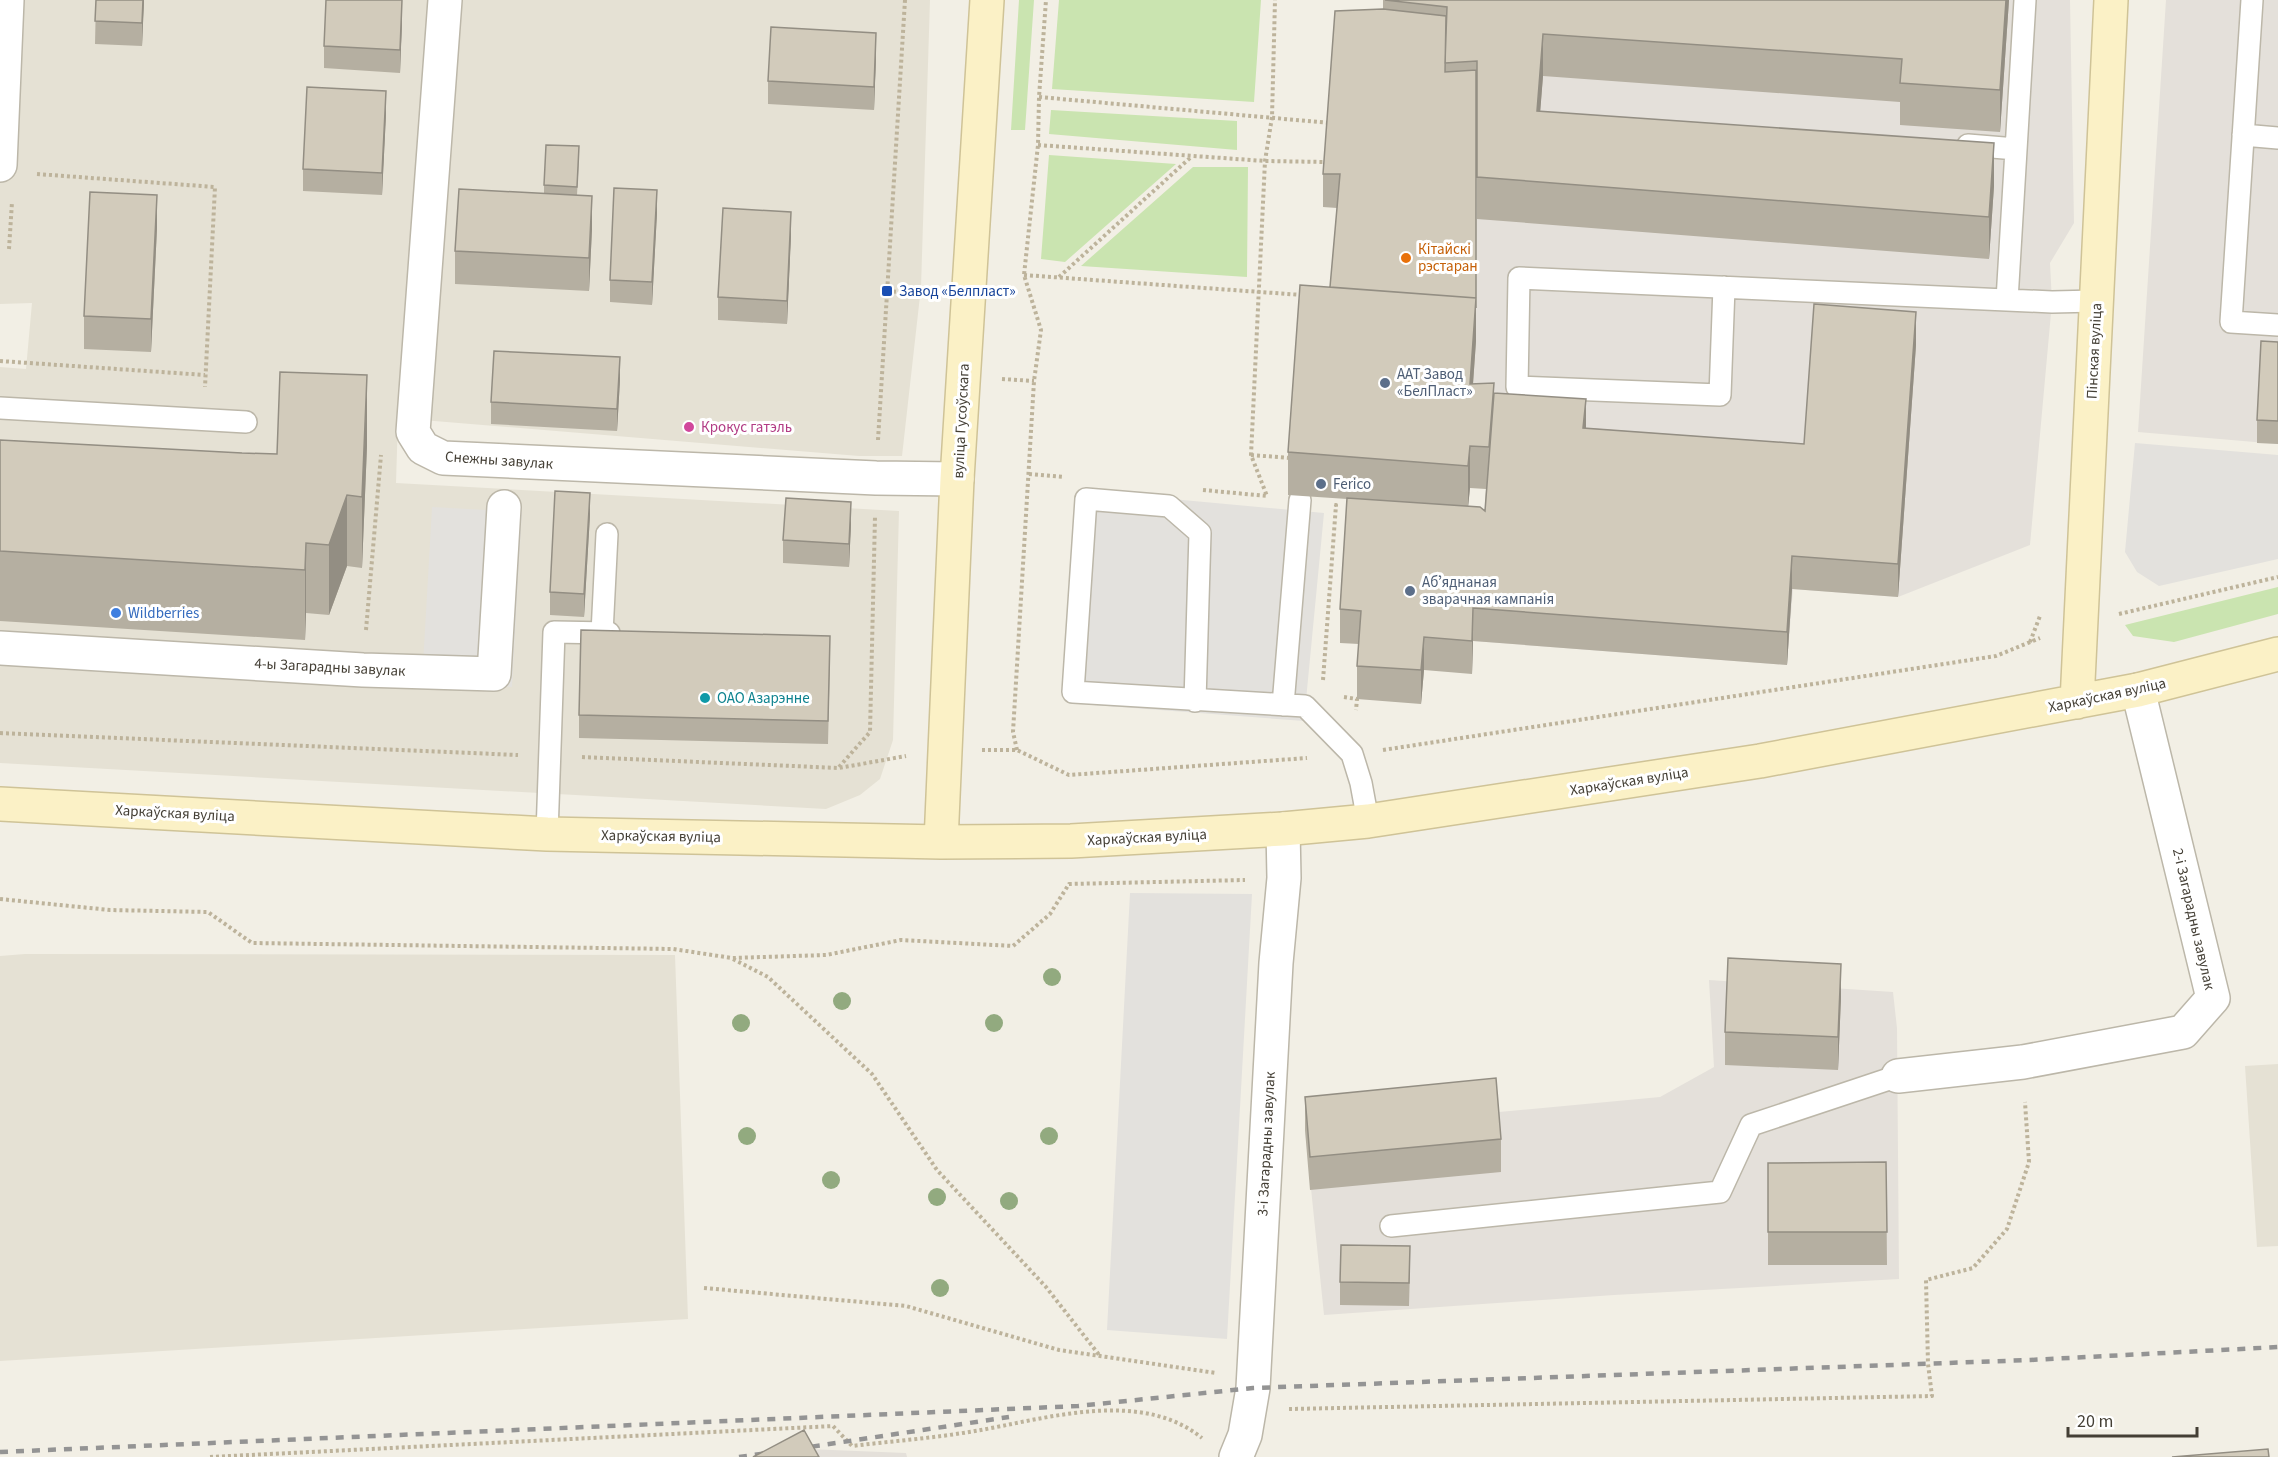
<svg xmlns="http://www.w3.org/2000/svg" width="2278" height="1457" viewBox="0 0 2278 1457" font-family="'Source Sans 3',sans-serif">
<style>
.residential{fill:#e5e1d4}
.industrial{fill:#e4e0da}
.green{fill:#cae4b0}
.parking{fill:#e3e1dd}
.lines{fill:none;stroke-linecap:round;stroke-linejoin:round}
.lane-casing{stroke:#bcb7a9;stroke-width:24}
.street-casing{stroke:#bcb7a9;stroke-width:36}
.secondary-casing{stroke:#cfc397;stroke-width:36}
.path{stroke:#bdb39b;stroke-width:4;stroke-dasharray:3 3;stroke-linecap:butt}
.lane{stroke:#fff;stroke-width:21}
.street{stroke:#fff;stroke-width:33}
.secondary{stroke:#fbf1c6;stroke-width:33}
.rail{stroke:#949494;stroke-width:4.5;stroke-dasharray:8 8;stroke-linecap:butt}
.tree{fill:#92aa7f}
.wall{fill:#b5afa1;fill-rule:evenodd}
.shaded-wall{fill:#938e83}
.building{fill:#d2cbbb;stroke:#938e83;stroke-width:1.5}
.food-dot{fill:#e8710a;stroke:#fff;stroke-width:2}
.transit-dot{fill:#1a4fb4;stroke:#fff;stroke-width:2}
.service-dot{fill:#5c6f8a;stroke:#fff;stroke-width:2}
.hotel-dot{fill:#d1479c;stroke:#fff;stroke-width:2}
.shop-dot{fill:#3f7fe0;stroke:#fff;stroke-width:2}
.culture-dot{fill:#0f9aa8;stroke:#fff;stroke-width:2}
.labels{text-anchor:middle;stroke-width:6;stroke-linejoin:round;paint-order:stroke}
.food-label{font-size:15px;fill:#c56008;stroke:#fff;text-anchor:start}
.transit-label{font-size:15px;fill:#164399;stroke:#fff;text-anchor:start}
.street-label{font-size:15px;fill:#443f35;stroke:#fff}
.service-label{font-size:15px;fill:#4e5e75;stroke:#fff;text-anchor:start}
.hotel-label{font-size:15px;fill:#b23c85;stroke:#fff;text-anchor:start}
.shop-label{font-size:15px;fill:#366cbe;stroke:#fff;text-anchor:start}
.culture-label{font-size:15px;fill:#0d838f;stroke:#fff;text-anchor:start}
</style>
<rect width="100%" height="100%" fill="#f2efe5"/>
<path class="residential" d="M0,0H930L921,287L902,456H859L398,418L396,483L899,511L893,740L880,779L860,795L826,809L0,763V367L26,369L32,303L0,304Z
M25,954L675,955L688,1319L0,1361V956Z
M2278,1064V1246L2257,1247L2245,1066Z"/>
<path class="industrial" d="M1384,0H2070L2074,223L2050,263L2052,302L2030,545L1898,597L1793,589L1787,665L1473,641L1484,543L1494,426H1470L1476,341V103Z
M2166,0H2278V444L2138,432Z
M1709,980L1893,992L1897,1028L1899,1279L1614,1295L1324,1315L1305,1130L1660,1097L1714,1067Z
M807,1449L906,1453L907,1457H766Z"/>
<path class="green" d="M1019,0H1034L1025,130H1011Z
M1059,0H1261L1254,102L1052,89Z
M1051,110L1237,121V150L1049,134Z
M1049,155L1176,164L1065,262L1041,259Z
M1193,167H1248L1247,277L1081,266Z
M2278,587V614L2174,642L2133,636L2125,625Z"/>
<path class="parking" d="M2135,443L2278,455V559L2159,586L2137,572L2125,552Z
M1096,492L1324,513L1304,721L1080,704Z
M432,507L522,512L512,687L422,682Z
M1130,893L1252,894L1227,1339L1107,1330Z"/>
<g class="lines">
<defs>
<path id="lane" d="M2252,0L2231,322L2278,325
M2243,135L2278,138
M1968,145L2016,149
M1724,287L1720,395L1517,387L1519,278L2052,302L2096,301
M2007,300L2025,0
M0,408L246,422
M602,633L607,534
M1195,701L1200,533L1169,506L1086,499L1073,692L1305,706L1352,754L1361,783L1368,821
M1283,705L1300,500
M547,834L554,632L609,633
M1391,1226L1720,1192L1751,1125L1898,1076"/>
<path id="street" d="M445,0L413,432L423,448L443,458L876,478L957,479
M0,165L7,0
M0,648L363,670L494,674L504,507
M1898,1076L2023,1062L2183,1032L2213,998L2138,690
M1236,1457L1245,1435L1253,1388L1276,963L1284,878L1283,829"/>
<path id="secondary" d="M2077,702L2111,0
M0,804L547,834L941,842L1071,841L1283,829L1368,821L1760,761L2138,690L2278,654
M941,842L957,479L987,0"/>
</defs>
<use href="#lane" class="lane-casing"/>
<use href="#street" class="street-casing"/>
<use href="#secondary" class="secondary-casing"/>
<path class="path" d="M1039,97L1330,123
M1038,145L1265,161L1327,162
M37,174L215,187L205,387
M9,249L12,202
M1024,275L1302,295
M1059,277L1191,157
M887,291L931,295
M0,361L205,375
M1002,379L1034,381
M878,440L905,0
M1251,455L1291,458
M1029,474L1064,477
M1203,490L1267,496L1251,455L1265,161L1272,117L1275,0
M2119,614L2278,577
M366,630L381,455
M2030,642L2040,616
M1323,680L1336,505H1333
M1344,697L1357,699L1356,710
M0,733L518,755
M982,750H1017L1069,775L1307,758
M1017,750L1013,732L1034,381L1041,330L1024,275L1038,145L1039,97L1046,0
M1383,750L1996,656L2040,638
M582,757L839,768L906,756
M839,767L870,732L875,517
M0,899L110,910L208,912L252,943L673,949L732,958L826,955L901,940L1013,946L1050,914L1069,884L1245,880
M733,959L768,977L872,1074L937,1170L1046,1287L1100,1356
M704,1288L906,1306L1059,1350L1216,1373
M1289,1409L1932,1396L1928,1364L1926,1280L1973,1268L2007,1229L2029,1162L2025,1102
M210,1457L833,1426L852,1446C893,1441 935,1438 975,1431C1046,1419 1140,1388 1202,1438"/>
<use href="#lane" class="lane"/>
<use href="#street" class="street"/>
<use href="#secondary" class="secondary"/>
<path class="rail" d="M796,1449L1009,1417
M0,1452L1078,1406L1253,1388L2030,1360L2278,1347
M739,1457L775,1452"/>
</g>
<g class="tree">
<circle cx="1052" cy="977" r="9"/>
<circle cx="842" cy="1001" r="9"/>
<circle cx="741" cy="1023" r="9"/>
<circle cx="994" cy="1023" r="9"/>
<circle cx="747" cy="1136" r="9"/>
<circle cx="1049" cy="1136" r="9"/>
<circle cx="831" cy="1180" r="9"/>
<circle cx="937" cy="1197" r="9"/>
<circle cx="1009" cy="1201" r="9"/>
<circle cx="940" cy="1288" r="9"/>
</g>
<path class="wall" d="M96,0H144L142,46L95,44Z
M1383,0H2009L2000,132L1900,125V102L1543,76L1540,111L1994,186L1989,259L1477,219L1476,103V341L1473,384L1494,393L1586,428L1804,444L1916,345L1898,597L1792,589L1787,665L1473,641L1472,674L1424,670L1421,704L1357,699V666L1359,644L1340,643V609L1347,499L1288,495V452L1330,287L1337,208L1323,207V174L1383,9ZM1470,488L1486,489L1485,511L1468,506Z
M402,21L400,73L324,68V46Z
M876,56L874,110L768,104V81Z
M386,114L382,195L303,191V169Z
M579,158L577,195L592,229L589,291L455,284V251L544,193V185Z
M657,213L652,305L610,302V280Z
M157,228L151,352L84,349V316Z
M791,235L787,324L718,320V297Z
M2278,342V444L2257,443V420Z
M620,380L617,431L491,424V402Z
M0,440L242,453L277,454L367,446L362,568L347,566L329,615L306,613L305,640L0,621Z
M590,515L584,617L550,615V592Z
M851,524L849,567L783,563V540Z
M830,658L828,744L579,738V715Z
M1841,997L1838,1070L1725,1065V1032Z
M1305,1097L1501,1139V1172L1310,1190L1305,1130Z
M1886,1162L1887,1265H1768V1163Z
M1410,1269L1409,1306L1340,1305V1282Z"/>
<path class="shaded-wall" d="M143,0H144L142,46V23Z
M402,0V21L400,73V50Z
M2006,0H2009L2000,132V90Z
M876,33V56L874,110V87Z
M1543,34V76L1537,153V111Z
M1476,70V341L1470,426V384Z
M386,91V114L382,195V173Z
M1994,143V186L1989,259V217Z
M657,190V213L652,305V282Z
M157,195V228L151,352V319Z
M592,196V229L589,291V258Z
M791,212V235L787,324V301Z
M1916,312V345L1898,597V564Z
M620,357V380L617,431V409Z
M367,375V446L362,568V497Z
M1586,399V432L1583,428Z
M1470,446V488L1468,508V466Z
M590,493V515L584,617V594Z
M347,495V566L329,615V545Z
M851,502V524L849,567V544Z
M306,543V613L305,640V570Z
M1792,556V589L1787,665V632Z
M1473,608V641L1472,674V641Z
M1424,637V670L1421,704V670Z
M1841,964V997L1838,1070V1037Z"/>
<path class="building" d="M96,0H143L142,23L95,21Z
M326,0H402L400,50L324,46Z
M1385,0H2006L2000,90L1900,83L1902,59L1543,34L1537,111L1994,143L1989,217L1477,177V61L1445,63L1447,7Z
M1383,9L1446,16L1445,72L1476,70V308V298L1330,287L1340,174H1323L1335,11Z
M771,27L876,33L874,87L768,81Z
M307,87L386,91L382,173L303,169Z
M546,145L579,146L577,187L544,185Z
M614,188L657,190L652,282L610,280Z
M459,189L592,196L589,258L455,251Z
M90,192L157,195L151,319L84,316Z
M723,208L791,212L787,301L718,297Z
M1300,285L1476,298L1470,384L1494,383L1489,447L1470,446L1468,466L1288,452Z
M1814,304L1916,312L1898,564L1792,556L1787,632L1473,608L1472,641L1424,637L1421,670L1357,666L1361,611L1340,609L1347,498L1480,507L1485,511L1494,393L1586,399L1583,428L1804,444Z
M2261,341L2278,342V421L2257,420Z
M494,351L620,357L617,409L491,402Z
M280,372L367,375L362,497L347,495L329,545L306,543L305,570L0,551V440L242,453L277,454Z
M555,491L590,493L584,594L550,592Z
M786,498L851,502L849,544L783,540Z
M581,630L830,636L828,721L579,715Z
M1728,958L1841,964L1838,1037L1725,1032Z
M1496,1078L1501,1139L1310,1157L1305,1097Z
M1886,1162L1887,1232H1768V1163Z
M1341,1245L1410,1246L1409,1283L1340,1282Z
M804,1430L819,1457H753Z
M2268,1449L2269,1457H2172Z"/>
<circle class="food-dot" cx="1406" cy="258" r="6"/>
<rect class="transit-dot" x="881" y="285" width="12" height="12" rx="3"/>
<g class="service-dot">
<circle cx="1385" cy="383" r="6"/>
<circle cx="1321" cy="484" r="6"/>
<circle cx="1410" cy="591" r="6"/>
</g>
<circle class="hotel-dot" cx="689" cy="427" r="6"/>
<circle class="shop-dot" cx="116" cy="613" r="6"/>
<circle class="culture-dot" cx="705" cy="698" r="6"/>
<g class="labels">
<g class="food-label">
<text x="1418" y="254">Кітайскі<tspan x="1418" dy="17">рэстаран</tspan></text>
</g>
<g class="transit-label">
<text x="899" y="296">Завод «Белпласт»</text>
</g>
<g class="street-label">
<text transform="translate(2094 351) rotate(-87)" y="5">Пінская вуліца</text>
<text transform="translate(961 421) rotate(-87)" y="5">вуліца Гусоўскага</text>
<text transform="translate(499 460) rotate(4)" y="5">Снежны завулак</text>
<text transform="translate(330 667) rotate(3)" y="5">4-ы Загарадны завулак</text>
<text transform="translate(2107 695) rotate(-12)" y="5">Харкаўская вуліца</text>
<text transform="translate(1629 781) rotate(-9)" y="5">Харкаўская вуліца</text>
<text transform="translate(175 813) rotate(3)" y="5">Харкаўская вуліца</text>
<text transform="translate(661 836) rotate(1)" y="5">Харкаўская вуліца</text>
<text transform="translate(1147 837) rotate(-3)" y="5">Харкаўская вуліца</text>
<text transform="translate(2194 919) rotate(77)" y="5">2-і Загарадны завулак</text>
<text transform="translate(1266 1144) rotate(-87)" y="5">3-і Загарадны завулак</text>
</g>
<g class="service-label">
<text x="1397" y="379">ААТ Завод<tspan x="1397" dy="17">«БелПласт»</tspan></text>
<text x="1333" y="489">Ferico</text>
<text x="1422" y="587">Абʼяднаная<tspan x="1422" dy="17">зварачная кампанія</tspan></text>
</g>
<g class="hotel-label">
<text x="701" y="432">Крокус гатэль</text>
</g>
<g class="shop-label">
<text x="128" y="618">Wildberries</text>
</g>
<g class="culture-label">
<text x="717" y="703">ОАО Азарэнне</text>
</g>
</g>
<path d="M2068 1427v9h129v-9" fill="none" stroke="#443f35" stroke-width="3"/>
<text x="2077" y="1427" font-size="18" fill="#443f35" stroke="#ffffff" stroke-width="4.5" paint-order="stroke">20 m</text>
</svg>
